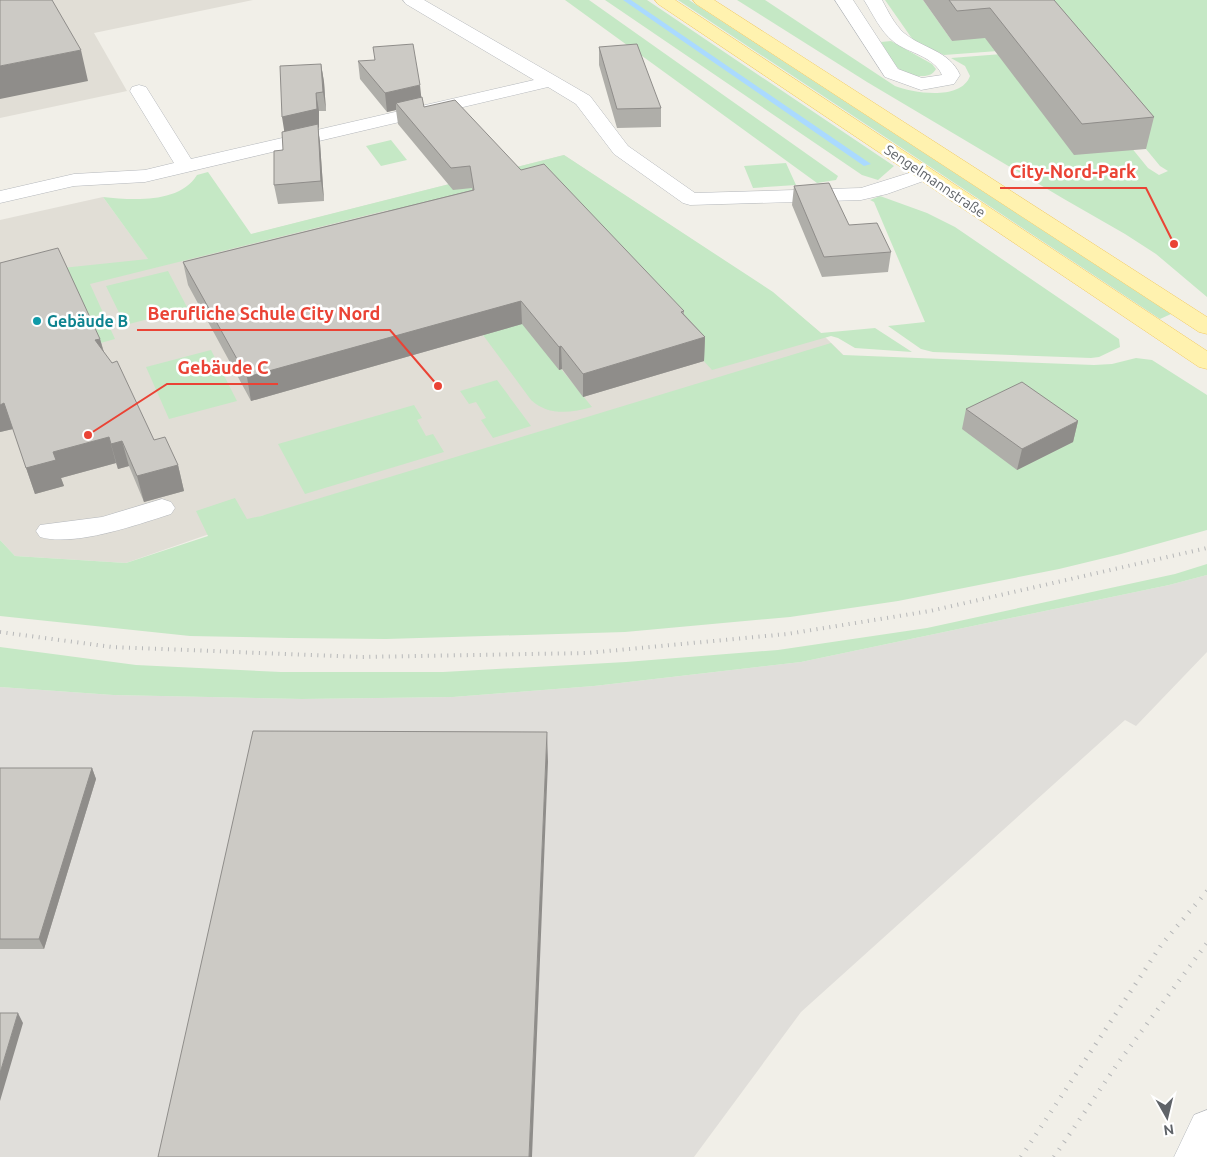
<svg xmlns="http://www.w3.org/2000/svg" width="1207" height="1157" viewBox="0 0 1207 1157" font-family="Ubuntu,sans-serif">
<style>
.industrial{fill:#e0deda}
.education{fill:#e1ded6}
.green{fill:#c5e8c5}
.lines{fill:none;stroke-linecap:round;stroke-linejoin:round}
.stream{fill:#aadaff;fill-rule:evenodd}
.minor-casing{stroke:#b5b8bc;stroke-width:1}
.major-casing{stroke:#f2c960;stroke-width:1}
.minor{fill:#fff;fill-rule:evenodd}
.major{fill:#fff2af;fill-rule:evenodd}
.rail-far1{stroke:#b6b7b8;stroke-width:4;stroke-dasharray:1 5.5;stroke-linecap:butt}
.rail{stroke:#b6b7b8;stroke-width:4.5;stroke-dasharray:1 8;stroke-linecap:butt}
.wall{fill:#afaea9}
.shaded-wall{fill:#8f8d8a}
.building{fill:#cccac5;stroke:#8f8d8a}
.culture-dot{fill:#0f9aa8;stroke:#fff;stroke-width:2}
.labels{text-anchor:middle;stroke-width:5;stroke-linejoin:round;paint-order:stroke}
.far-street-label{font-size:14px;fill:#5f6368;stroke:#fff}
.culture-label{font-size:16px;font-weight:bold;fill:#0d838f;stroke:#fff;text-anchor:start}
.leader{fill:none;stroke:#ea4335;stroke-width:2}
.callout-dot{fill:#ea4335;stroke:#fff;stroke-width:2}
.callout-label{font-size:18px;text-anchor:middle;font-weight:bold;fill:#ea4335;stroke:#fff;stroke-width:5;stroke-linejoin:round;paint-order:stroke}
</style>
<rect width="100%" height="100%" fill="#f1efe8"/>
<path class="industrial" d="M1207,575V652L1136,726L1125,720L801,1012L694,1157H0V687L113,695L302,699L453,697L594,686L801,662L1169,585Z"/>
<path class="education" d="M0,0H253L94,33L127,91L0,118Z
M564,155L773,293L821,333L907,417L261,516L126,563L15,556L0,540V220L103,197L149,260Z"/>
<path class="green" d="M565,0H589L838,176L836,180L817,183Z
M605,0H647L894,166L878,180L862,175Z
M678,0H689L1171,314L1160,319Z
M737,0H765L895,86C913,93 961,101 970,76L965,66L951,58L1052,50L1148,168L1159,175L1168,171L1160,166L1023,0H1207V297L1156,254L1125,234L1064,199L867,82Z
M885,0H923L952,41L966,27L1050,47L944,55L913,40Z
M891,41L932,64L936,69C933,74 929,76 923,76C898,78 892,60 881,42Z
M391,140L407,160L381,166L366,146Z
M564,155L773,292L821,333L875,328L912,352L855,348L838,338L831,336L712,370L680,335L409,237L388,210L90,284L115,339L86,347L62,268L148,259L103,197C132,200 179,204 197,175L208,172L251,234Z
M786,163L796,185L753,188L744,166Z
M880,196L927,213L955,227L1119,339L1120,347L1099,357L1091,358L933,352L921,349L888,326L925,322L874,202L870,200Z
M465,251L592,407C571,413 548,416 531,400L449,289Z
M168,271L188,309L125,325L106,286Z
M831,343L843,355L1094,365L1112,364L1136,358L1152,360L1207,395V530L1121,554L1059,569L898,601L790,617L625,632L386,639L290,638L190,636L0,616V540L15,556L126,563L208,536L196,511L235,498L247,519L261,516Z
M211,350L237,401L169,419L146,367Z
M497,380L531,426L493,438L481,420L486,418L476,402L469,404L460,391Z
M414,405L422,418L417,420L426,436L433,434L444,452L305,494L278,444Z
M1207,564V575L1169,585L801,662L594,686L453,697L302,699L113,695L0,687V647L136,665L281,672H443L626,662L778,650L927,628L1175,574Z"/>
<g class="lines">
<path class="stream" d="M623,0H631L871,164L864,166Z"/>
<defs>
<path id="minor" d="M403,0H424L590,96L628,146L695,193L861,188L925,168L932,170L935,174L932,178L887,194L861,200L690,205L683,203L614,154L576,104L548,87L145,182L74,186L0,203V191L74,174L145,170L174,163L130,91L132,87L139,85L146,87L191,159L534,80L406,4Z
M835,0H853L898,69L922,78L942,75C934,56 908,53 894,42C880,31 873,14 864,0H882C888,11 894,24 904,33C923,49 949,50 960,75L954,84L921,90L885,77Z
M162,499L171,502L175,508L171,514C136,525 75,547 40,537L36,531L40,525L102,517Z
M1207,1110V1157H1174L1194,1115Z"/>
<path id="major" d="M655,0H675L1207,351V369L1199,367L658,4Z
M693,0H714L1207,317V334L1199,332L696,4Z"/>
</defs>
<use href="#minor" class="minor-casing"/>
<use href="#major" class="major-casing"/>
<use href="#minor" class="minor"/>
<use href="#major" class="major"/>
<path class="rail-far1" d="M0,632L112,647L361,657L587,653L787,634L930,611L1207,548"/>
<path class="rail" d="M1021,1157L1162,944L1207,891
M1054,1157L1118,1063L1207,943"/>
</g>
<path class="wall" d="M923,0H1054L1154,117L1146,149L1074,155L985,38L952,41Z
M599,47L661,108V127L617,128L599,65Z
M358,61L421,97L424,107L521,170L684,311V314L705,337L704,361L583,397L562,369L559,370L522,324L251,401L188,285L183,262L472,190V188L453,190L398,124L396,110L387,112L360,79Z
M321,64L324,82L326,111H319V127L318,128L320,143L324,201L278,204L274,185L283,150L284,131Z
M794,186L849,225L891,252L888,272L822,277L792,205Z
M0,263L100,339L104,352L154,440L178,465L184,491L144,502L129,466L118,469L116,463L61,478L64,486L35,494L13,429L0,432Z
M966,409L1078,421L1073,442L1017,470L962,429Z
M0,768H92L96,779L44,949H0Z"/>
<path class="shaded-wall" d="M81,50L88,81L0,99V66Z
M321,64L324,82L326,111L323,92Z
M420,85L422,104L396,103V110L387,112L385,93Z
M316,93L319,111V127L318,128L320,143L324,201L321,181L285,136L282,117Z
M521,301L522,324L251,401L247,377Z
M705,337L704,361L583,397V374Z
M100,339L107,364L95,340Z
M561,346L562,369L559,370V347Z
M4,403L13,429L0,432V405Z
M1078,421L1073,442L1017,470L1022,449Z
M109,437L116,463L61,478L64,486L35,494L26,468L53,452Z
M122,441L129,466L118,469L111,444Z
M178,465L184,491L144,502L137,476Z
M547,732L548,762L532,1157H529Z
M92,768L96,779L44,949L39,939Z
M18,1013L23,1023L0,1101V1073Z"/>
<path class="building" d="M0,0H52L81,50L0,66Z
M949,0H1054L1154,117L1082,124L990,8L957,11Z
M413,44L420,85L385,93L358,61L375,60L373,47Z
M637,44L661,108L617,109L599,47Z
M321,64L323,92L316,93L317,109L282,117L280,66Z
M422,97L424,107L455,100L521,170L544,164L684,311L681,312L705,337L583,374L561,346L559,347L521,301L247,377L183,262L474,190L470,166L451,168L396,103Z
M318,124L321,181L274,185V151L283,150L282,132Z
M829,183L849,225L877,223L891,252L824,257L794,186Z
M58,248L100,339L95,340L112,363L117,361L154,440L165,437L178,465L137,476L122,441L111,444L109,437L53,452L56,460L26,468L4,403L0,405V263Z
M1022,382L1078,421L1022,449L966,409Z
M253,731L547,732L529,1157H158Z
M0,768H92L39,939H0Z
M0,1013H18L0,1073Z"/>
<circle class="culture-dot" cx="37" cy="321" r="5"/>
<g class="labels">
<g class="far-street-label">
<text transform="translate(935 181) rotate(34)" y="5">Sengelmannstraße</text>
</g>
<g class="culture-label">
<text x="47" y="327">Gebäude B</text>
</g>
</g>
<path class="leader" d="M1174 244L1146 188H1000M438 386L390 330H137M88 435L167 384H278"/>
<g class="callout-dot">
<circle cx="1174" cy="244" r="5"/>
<circle cx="438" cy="386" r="5"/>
<circle cx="88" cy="435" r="5"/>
</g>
<g class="callout-label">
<text x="1073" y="178">City-Nord-Park</text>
<text x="264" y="320">Berufliche Schule City Nord</text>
<text x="223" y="374">Gebäude C</text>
</g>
<g transform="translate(1167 1117) rotate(172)" stroke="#ffffff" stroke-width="4" paint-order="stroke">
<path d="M0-4L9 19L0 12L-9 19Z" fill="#5f6368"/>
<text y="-8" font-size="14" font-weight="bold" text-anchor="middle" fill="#5f6368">N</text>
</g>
</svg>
